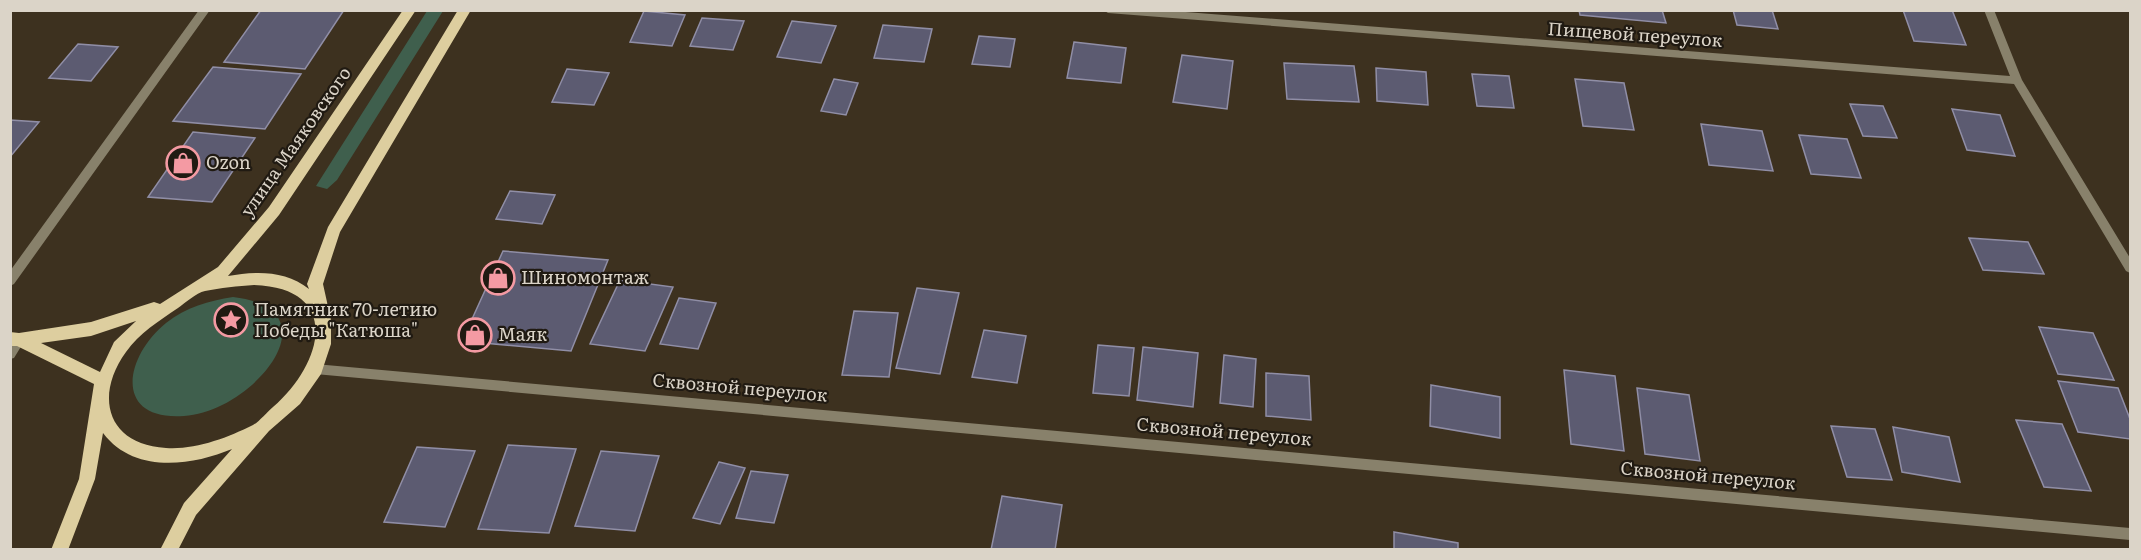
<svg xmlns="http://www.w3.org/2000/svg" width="2141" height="560" viewBox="0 0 2141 560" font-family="Literata,serif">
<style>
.green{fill:#3f5f4d}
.building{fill:#5c5b71;stroke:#908ea6;stroke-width:1.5}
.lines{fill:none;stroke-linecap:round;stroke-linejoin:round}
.lane{fill:#88816b;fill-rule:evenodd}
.street{fill:#88816b;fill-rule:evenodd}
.primary{fill:#ddce9f;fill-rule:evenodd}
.labels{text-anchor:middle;stroke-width:4.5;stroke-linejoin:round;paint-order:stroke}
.street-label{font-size:18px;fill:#dbd4c8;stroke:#201a12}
.poi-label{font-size:18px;fill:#dbd4c8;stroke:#201a12;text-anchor:start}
</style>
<rect width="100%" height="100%" fill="#3d311f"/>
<path class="green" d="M427,11H443L337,180L327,189L316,186Z
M233,297C338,309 253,412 184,416C113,421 124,357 166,323C186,307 209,301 233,297Z"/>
<path class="building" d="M261,10H344L305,69L224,62Z
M1579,10H1662L1666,23L1580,15Z
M1733,10H1772L1778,29L1737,25Z
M1903,10H1952L1966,45L1914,41Z
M644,11L685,15L672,46L630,42Z
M702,18L744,21L733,50L690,46Z
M792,21L836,26L821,63L777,57Z
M883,25L932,29L924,62L874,58Z
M979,36L1015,39L1010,67L972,64Z
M1074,42L1126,48L1121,83L1067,78Z
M78,44L118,47L91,81L49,78Z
M1182,55L1233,61L1227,109L1173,102Z
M1284,63L1354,66L1359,102L1287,99Z
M213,67L301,74L265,129L173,121Z
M1376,68L1426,72L1428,105L1377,101Z
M567,69L609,73L594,105L552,102Z
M1472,74L1509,76L1514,108L1477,106Z
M834,79L858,83L846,115L821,111Z
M1575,79L1624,83L1634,130L1583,126Z
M1850,104L1883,106L1897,138L1863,136Z
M1952,109L2000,115L2015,156L1967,150Z
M10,120L39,122L10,157Z
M1701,124L1762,131L1773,171L1709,165Z
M193,132L255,138L212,202L148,197Z
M1799,135L1847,139L1861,178L1811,174Z
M510,191L555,195L542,224L496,219Z
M1969,238L2028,242L2044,274L1983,270Z
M503,251L608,260L571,351L462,341Z
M620,280L673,287L645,351L590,344Z
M917,288L959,293L940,374L896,368Z
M679,298L716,303L698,349L660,344Z
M854,311L898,313L889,377L842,375Z
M2039,327L2093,333L2114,380L2058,374Z
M984,330L1026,336L1017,383L972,377Z
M1098,345L1134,348L1129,396L1093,393Z
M1143,347L1198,353L1193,407L1137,400Z
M1224,355L1256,359L1253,407L1220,403Z
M1564,370L1615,376L1624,451L1571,444Z
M1266,373L1309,376L1311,420L1266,416Z
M2058,381L2118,388L2130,419V439L2078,432Z
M1431,385L1500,397V438L1430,426Z
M1637,388L1689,395L1700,461L1645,454Z
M2016,420L2062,424L2091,491L2044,487Z
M1831,426L1875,429L1892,480L1847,477Z
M1893,427L1949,437L1960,482L1902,472Z
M508,445L576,449L549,533L478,529Z
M417,447L475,451L445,527L384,522Z
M601,451L659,456L635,531L575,526Z
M719,462L745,468L720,524L693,518Z
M751,471L788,475L774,523L736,518Z
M1002,496L1062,505L1055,550H991Z
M1394,532L1458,543V550H1394Z"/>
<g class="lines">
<path class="lane" d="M19,335L23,336L25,340L14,358L10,359C10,350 8,339 19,335Z"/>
<path class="street" d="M199,10H210L14,284L10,286V271Z
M1103,10H1160L2010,76L1984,10H1994L2022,80L2130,258V273L2126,271L2014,84L1108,13Z
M315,364L2130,528V540L315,374L311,373L309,369L311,365Z"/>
<path class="primary" d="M403,10H416L279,215L228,276C255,271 286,270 309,289L307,284L328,227L458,10H471L340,232L323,284L331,320V344L321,374L300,404L269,431L196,515L178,550H160L184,503L232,449C191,466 134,474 103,433L95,479L68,550H51L79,479L94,384L17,346H10V332L19,333L91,322L154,302L160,304L218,267L269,207ZM254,285C343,288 323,364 273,407C267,412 259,422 253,425C227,438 195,450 166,448C107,445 94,396 126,352C139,333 159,321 178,308C185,303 196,293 205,291C220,288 238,286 254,285ZM136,321L114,342L100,372L41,343L91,336Z"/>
</g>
<defs>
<symbol id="shop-ring" viewBox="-11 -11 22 22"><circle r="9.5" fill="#201a12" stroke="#f49aa3" stroke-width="1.5"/><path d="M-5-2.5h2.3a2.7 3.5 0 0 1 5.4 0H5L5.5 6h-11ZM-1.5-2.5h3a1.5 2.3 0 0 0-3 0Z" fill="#f49aa3"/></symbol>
<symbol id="sight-ring" viewBox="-11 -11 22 22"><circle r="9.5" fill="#201a12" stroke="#f49aa3" stroke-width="1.5"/><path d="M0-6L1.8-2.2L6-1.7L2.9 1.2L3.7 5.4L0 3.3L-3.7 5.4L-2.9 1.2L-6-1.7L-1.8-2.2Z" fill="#f49aa3"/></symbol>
</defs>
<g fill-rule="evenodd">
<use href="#shop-ring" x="164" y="144" width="38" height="38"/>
<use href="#shop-ring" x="479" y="259" width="38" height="38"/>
<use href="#sight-ring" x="212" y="301" width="38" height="38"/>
<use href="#shop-ring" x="456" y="316" width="38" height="38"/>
</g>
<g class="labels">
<g class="street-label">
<text transform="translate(1635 35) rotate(4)" y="6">Пищевой переулок</text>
<text transform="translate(296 142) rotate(-55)" y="6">улица Маяковского</text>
<text transform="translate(740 388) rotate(5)" y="6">Сквозной переулок</text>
<text transform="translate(1224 432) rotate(5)" y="6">Сквозной переулок</text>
<text transform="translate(1708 476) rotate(5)" y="6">Сквозной переулок</text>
</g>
<g class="poi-label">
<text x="206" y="169">Ozon</text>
<text x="521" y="284">Шиномонтаж</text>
<text x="254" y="316">Памятник 70-летию<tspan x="254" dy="21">Победы "Катюша"</tspan></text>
<text x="498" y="341">Маяк</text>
</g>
</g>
<rect width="2141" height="560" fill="none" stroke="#dbd4c8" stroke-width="24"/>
</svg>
